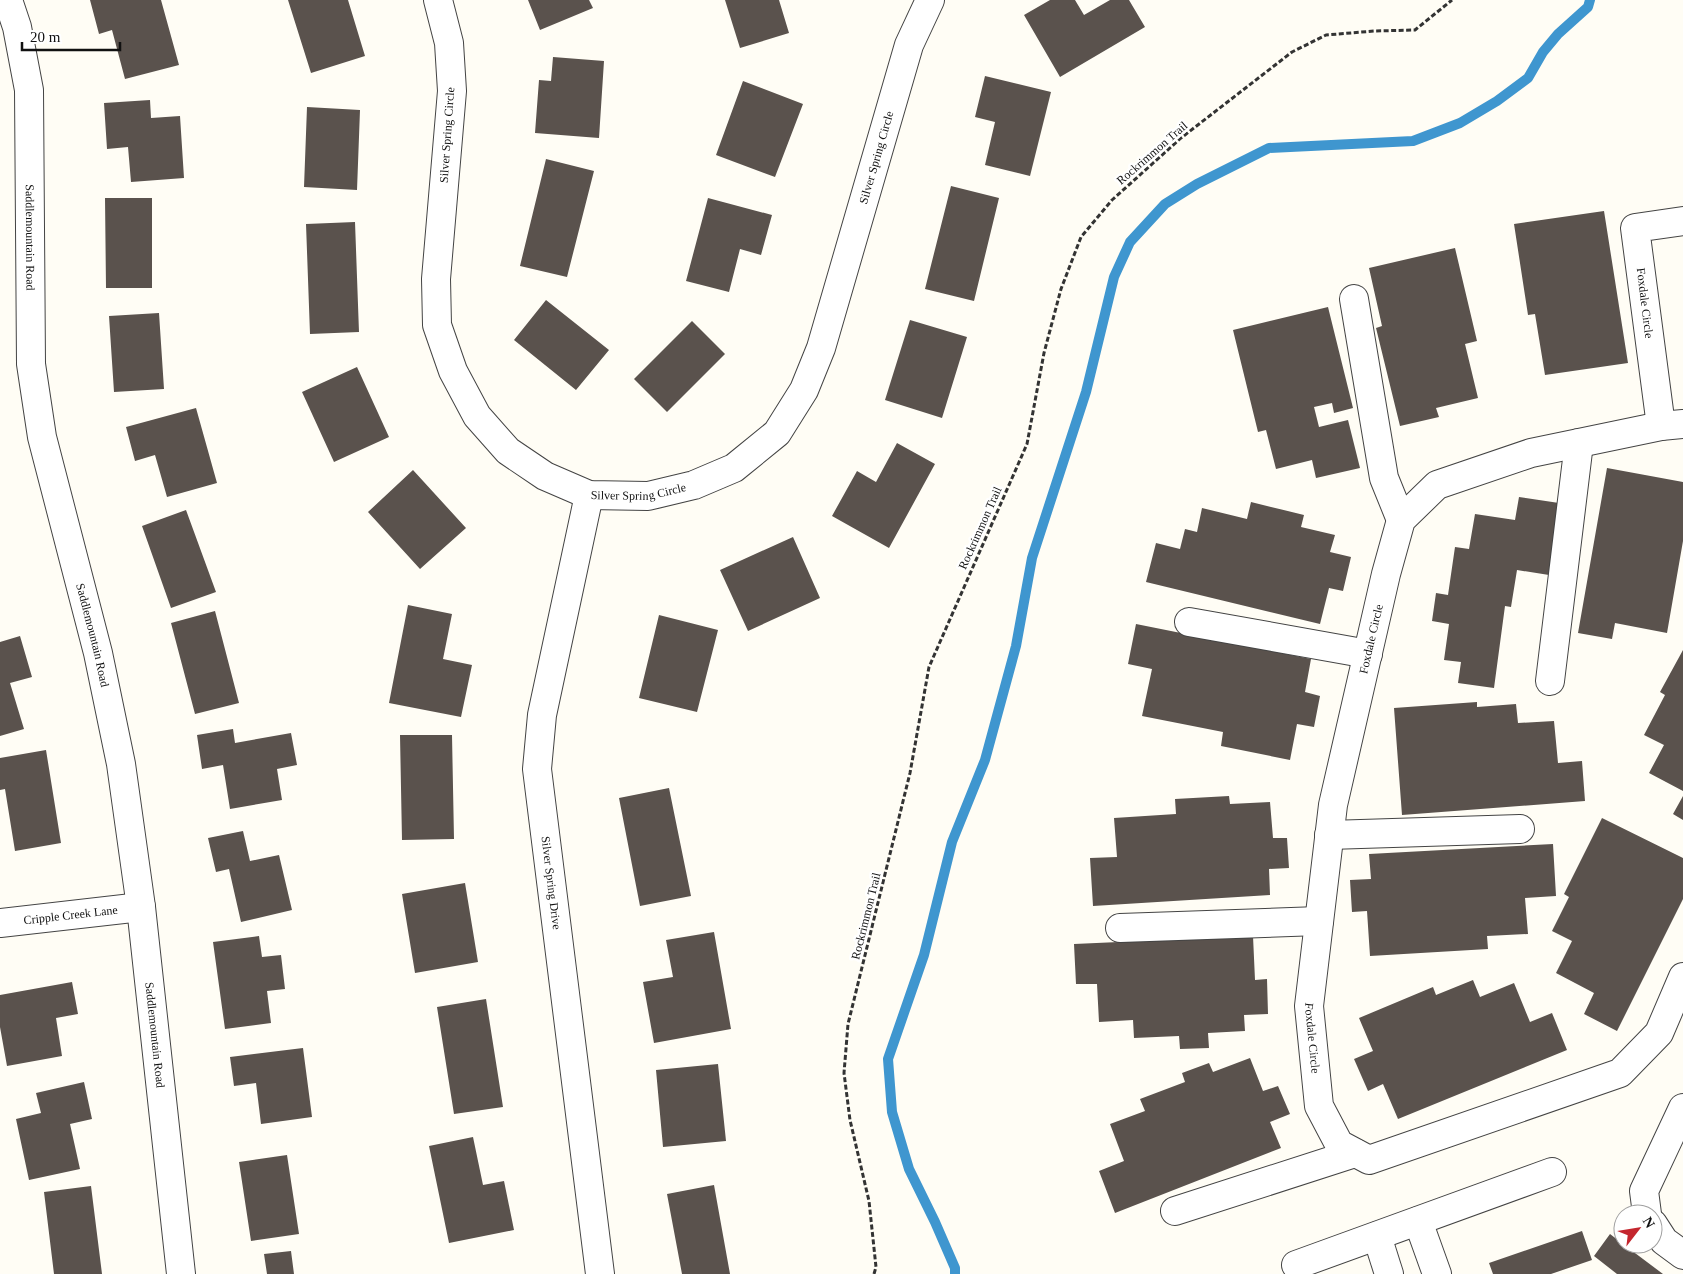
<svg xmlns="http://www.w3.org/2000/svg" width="1683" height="1274" viewBox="0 0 1683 1274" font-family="Georgia,serif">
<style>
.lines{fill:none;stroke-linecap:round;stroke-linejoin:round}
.stream{stroke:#3f96cf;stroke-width:10}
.building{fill:#5a524d}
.minor-casing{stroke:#444;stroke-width:30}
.path{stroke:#333;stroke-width:3;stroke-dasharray:5 2.5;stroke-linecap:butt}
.minor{stroke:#fff;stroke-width:28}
.labels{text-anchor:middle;stroke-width:5;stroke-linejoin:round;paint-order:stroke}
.street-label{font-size:12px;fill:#111;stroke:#fff}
</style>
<rect width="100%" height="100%" fill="#fffdf5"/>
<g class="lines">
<path class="stream" d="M955,1274V1268L935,1222L909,1169L892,1112L888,1059L924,955L952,842L985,760L1016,646L1032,558L1086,392L1114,277L1130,242L1165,204L1197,184L1269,148L1413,141L1460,123L1497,101L1528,78L1543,52L1558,34L1588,7L1590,0"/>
</g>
<path class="building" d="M90,0H161L179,65L125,79L112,30L99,34Z
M288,0H348L365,56L311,73Z
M528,0H589L593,8L540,30Z
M725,0H779L789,33L740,48Z
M1050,0H1075L1084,15L1110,0H1129L1145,27L1060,77L1024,15Z
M553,57L604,61L599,138L535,133L539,80L551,81Z
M985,76L1051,92L1030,176L985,165L995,122L975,117Z
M743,81L803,104L775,177L716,155Z
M150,100L151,118L180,116L184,178L131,182L128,147L107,149L104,103Z
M307,107L360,110L357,190L304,187Z
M546,159L594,171L567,277L520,266Z
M951,186L999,198L974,301L925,289Z
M105,198H152V288H106Z
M708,198L772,215L761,255L740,249L729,292L686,281Z
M1604,211L1628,363L1545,375L1535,314L1528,315L1514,224Z
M355,222L359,332L310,334L306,224Z
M1455,248L1477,341L1465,344L1478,398L1436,408L1439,417L1400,426L1376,328L1382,326L1369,268Z
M546,300L609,350L576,390L514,340Z
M1328,307L1353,408L1334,413L1332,403L1314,407L1319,427L1348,420L1360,468L1316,478L1312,460L1276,469L1266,430L1258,432L1233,330Z
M159,313L164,389L114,392L109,316Z
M910,320L967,337L942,418L885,400Z
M692,321L725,354L667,412L634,379Z
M357,367L389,437L334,462L302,392Z
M196,408L217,483L167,497L155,455L135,461L126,427Z
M897,443L935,464L889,548L832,516L857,471L876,482Z
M1607,468L1683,482V541L1667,633L1615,623L1612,639L1578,633Z
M413,470L466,528L420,569L368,512Z
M1519,497L1559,503L1549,575L1517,570L1511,607L1505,606L1494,688L1458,683L1461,662L1444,660L1449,624L1432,621L1436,593L1448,595L1455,547L1469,549L1475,514L1515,520Z
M1251,502L1304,515L1301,527L1335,535L1330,552L1351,557L1343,591L1329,588L1320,624L1146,582L1156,543L1180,549L1185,529L1197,532L1202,508L1247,519Z
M186,510L216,592L171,608L142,526Z
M793,537L820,598L748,631L720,570Z
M408,605L452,614L443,659L472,665L461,717L389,703Z
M215,611L239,703L195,714L171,623Z
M659,615L718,630L697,712L639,698Z
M1136,624L1311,659L1305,692L1320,696L1314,727L1297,724L1290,760L1221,746L1223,732L1142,716L1152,669L1128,664Z
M20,636L32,677L10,683L24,729L0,736V642Z
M1683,650V791L1649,773L1664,745L1644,735L1665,695L1660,692Z
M1477,702V707L1516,704L1518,723L1554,721L1558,763L1582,761L1585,801L1402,815L1394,708Z
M233,729L235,743L291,733L297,765L277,769L282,800L230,809L223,765L202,769L197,735Z
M400,735H452L454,839L402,840Z
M46,750L61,843L15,851L5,789L0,790V758Z
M669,788L691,896L640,906L619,798Z
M1229,796L1230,804L1270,802L1273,838H1287L1289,868L1269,869L1270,895L1093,906L1090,858L1117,857L1114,818L1176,814L1175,799Z
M1683,796V820L1673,814Z
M1602,818L1683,858V899L1617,1031L1584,1014L1594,993L1556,973L1572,941L1552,931L1569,897L1564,894Z
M243,831L250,861L279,855L292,910L241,922L229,869L216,872L208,838Z
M1553,844L1556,896L1525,898L1528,934L1487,936L1488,949L1370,956L1367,911L1352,912L1350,880L1371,879L1369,854Z
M465,883L478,962L415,973L402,894Z
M714,932L731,1029L654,1043L643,982L673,977L666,940Z
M259,936L262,957L281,955L285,989L267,991L271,1023L225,1029L213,942Z
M1253,936L1255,980L1267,979L1268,1014L1244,1015L1245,1031L1208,1033L1209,1048L1180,1049L1179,1036L1134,1038L1133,1020L1099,1022L1097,984H1076L1074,944Z
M1473,980L1480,997L1514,983L1530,1022L1552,1013L1567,1050L1398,1119L1383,1084L1368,1091L1354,1059L1373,1051L1359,1018L1433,987L1436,995Z
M72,982L78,1014L56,1018L62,1056L7,1066L0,1027V995Z
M486,999L503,1107L454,1114L437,1007Z
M303,1048L312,1117L261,1124L256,1083L234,1086L230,1057Z
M1250,1058L1263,1091L1278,1086L1290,1114L1270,1122L1281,1148L1115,1213L1099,1171L1124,1161L1110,1124L1145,1111L1140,1099L1185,1082L1182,1073L1209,1063L1213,1072Z
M718,1064L726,1141L663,1147L656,1070Z
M84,1082L92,1119L70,1124L80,1169L29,1180L16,1119L41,1113L36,1093Z
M473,1137L483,1185L504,1181L514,1230L449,1243L429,1146Z
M287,1155L299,1234L251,1241L239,1162Z
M714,1185L730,1274H682L667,1194Z
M91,1186L102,1274H54L44,1192Z
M1582,1231L1592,1260L1551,1274H1493L1489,1263Z
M1610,1234L1623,1244L1663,1274H1617L1594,1256Z
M291,1251L294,1274H267L264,1254Z"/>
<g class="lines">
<defs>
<g id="minor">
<path id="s1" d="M8,0L17,27L29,90L31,364L42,437L98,653L121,764L141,907L181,1274"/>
<path id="s2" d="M438,0L449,43L452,91L436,279L437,325L453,371L477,416L508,451L545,476L589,495L648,496L694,485L734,468L777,433L804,390L821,348L909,45L930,0"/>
<path d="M1354,299L1384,478L1401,520"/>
<path id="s3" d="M1683,424L1661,426L1531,453L1437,485L1401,520L1386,574L1333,805L1309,1006L1319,1106L1339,1144L1369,1160L1620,1073L1659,1033L1683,977"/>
<path d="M1661,426L1635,228L1683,221"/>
<path id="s4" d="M589,495L542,715L537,769L600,1274"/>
<path d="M1189,622L1368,654"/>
<path d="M1550,681L1579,443"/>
<path d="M1329,835L1520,829"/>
<path id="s5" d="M0,923L141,907"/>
<path d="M1120,928L1319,921"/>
<path d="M1175,1211L1355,1153"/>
<path d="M1647,1214L1644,1191L1683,1108"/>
<path d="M1418,1221L1437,1274"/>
<path d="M1653,1224L1664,1241L1683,1255"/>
<path d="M1377,1236L1389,1274"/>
<path d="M1296,1265L1552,1172"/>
</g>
</defs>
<use href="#minor" class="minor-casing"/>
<path class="path" d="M874,1274L876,1267L869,1201L850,1120L844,1073L848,1024L910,773L929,667L1027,444L1044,353L1061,289L1081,237L1112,200L1181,138L1292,52L1326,35L1374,31L1415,30L1452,0"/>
<use href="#minor" class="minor"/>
</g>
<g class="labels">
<g class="street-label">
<text transform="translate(447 135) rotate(-86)" y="4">Silver Spring Circle</text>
<text transform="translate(1152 153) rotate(-41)" y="4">Rockrimmon Trail</text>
<text dy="4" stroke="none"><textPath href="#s2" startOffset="1066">Silver Spring Circle</textPath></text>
<text dy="4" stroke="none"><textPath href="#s1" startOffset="240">Saddlemountain Road</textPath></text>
<text transform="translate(1645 303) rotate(83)" y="4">Foxdale Circle</text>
<text dy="4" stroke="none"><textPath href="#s2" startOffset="616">Silver Spring Circle</textPath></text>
<text transform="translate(980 528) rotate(-66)" y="4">Rockrimmon Trail</text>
<text dy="4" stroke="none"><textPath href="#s1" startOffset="645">Saddlemountain Road</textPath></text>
<text transform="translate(1371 639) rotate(-77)" y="4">Foxdale Circle</text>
<text dy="4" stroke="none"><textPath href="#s4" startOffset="394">Silver Spring Drive</textPath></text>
<text dy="4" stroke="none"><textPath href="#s5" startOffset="71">Cripple Creek Lane</textPath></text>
<text transform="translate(866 916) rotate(-76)" y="4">Rockrimmon Trail</text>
<text dy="4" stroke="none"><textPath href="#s1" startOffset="1050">Saddlemountain Road</textPath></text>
<text dy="4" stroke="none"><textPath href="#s3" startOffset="832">Foxdale Circle</textPath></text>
</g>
</g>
<g transform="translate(1638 1229) rotate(59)"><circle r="24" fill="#ffffff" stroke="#a0a0a0"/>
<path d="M0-4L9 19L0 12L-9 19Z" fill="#c4262e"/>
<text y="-8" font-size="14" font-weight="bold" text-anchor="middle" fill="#111111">N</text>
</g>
<path d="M22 42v8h98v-8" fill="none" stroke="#111111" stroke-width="2.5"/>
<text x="30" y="42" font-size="15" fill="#111111" stroke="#ffffff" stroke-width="4" paint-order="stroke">20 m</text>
</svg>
